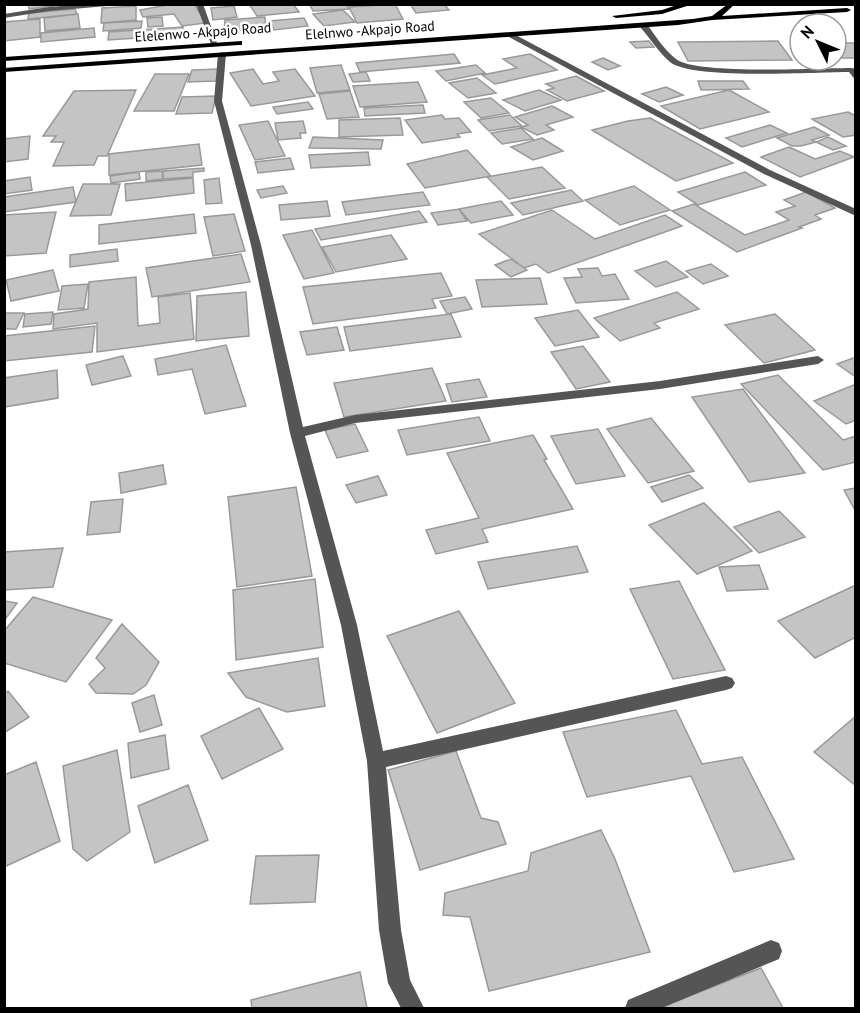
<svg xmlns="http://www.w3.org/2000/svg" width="860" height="1013" viewBox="0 0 860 1013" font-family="'PT Sans',sans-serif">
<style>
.building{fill:#c4c4c4;stroke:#999;stroke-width:1.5}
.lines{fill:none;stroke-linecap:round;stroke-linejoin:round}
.minor{fill:#555;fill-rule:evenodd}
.major{fill:#000;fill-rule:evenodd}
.labels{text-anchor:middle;stroke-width:5;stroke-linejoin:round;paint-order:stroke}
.far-street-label{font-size:14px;fill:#000;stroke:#fff}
</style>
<rect width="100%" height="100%" fill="#fff"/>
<path class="building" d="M28,4H54V6L29,9Z
M172,4H194L206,23L182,26L174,14L143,17L140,10Z
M249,4H293L299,12L257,16Z
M346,4L349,9L313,11L310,5Z
M395,4L403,19L357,23L349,7Z
M410,4H444L449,10L416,13Z
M136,6V20L101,23L102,8Z
M234,6L237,17L213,20L211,8Z
M75,9L77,14L28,19L29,13Z
M343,10L355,22L324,26L313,14Z
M78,14L80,28L45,31L44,18Z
M162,17L163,26L148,27L147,18Z
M265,17L266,29L224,31L225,20Z
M304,18L308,26L274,30L270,21Z
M40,19V37L4,41V22Z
M142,21L141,28L103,31L104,23Z
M183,27V35L108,40L109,32Z
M94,28L95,37L41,42V33Z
M649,41L654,47L636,48L630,42Z
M778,41L792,60L688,61L678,42Z
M836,43H856V58H836Z
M454,54L460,63L360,72L356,63Z
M530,54L557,70L495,84L482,75L517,68L503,59Z
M603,58L620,66L608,70L592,62Z
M341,65L350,90L317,93L310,68Z
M476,65L485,73L446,81L436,71Z
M219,69L216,81L188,82L192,70Z
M253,69L263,84L279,81L273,72L295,69L315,96L251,106L230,73Z
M366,72L370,81L353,82L349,74Z
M155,74H189L174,111H134Z
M576,76L604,91L567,101L547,90L554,88L546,84Z
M477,78L496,93L468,98L449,83Z
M698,81H743L749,89L701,90Z
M418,82L427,102L360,107L353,86Z
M666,87L683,95L659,102L642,94Z
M136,90L107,156H98L94,165L53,166L64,142H51L56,136H43L74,91Z
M539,90L561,100L525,111L503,100Z
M729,90L769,112L700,129L661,106Z
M350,91L359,117L327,119L319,94Z
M216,96L212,113L176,114L182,97Z
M491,98L509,113L481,118L464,102Z
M308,102L313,109L277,114L273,107Z
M423,105L425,113L365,116L364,108Z
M552,106L573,117L546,125L554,130L537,135L521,127L528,125L515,117Z
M848,112L856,116V135L843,137L812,119Z
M442,115L445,119L459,118L471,132L457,134L460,137L422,143L405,120Z
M510,115L522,126L489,131L478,120Z
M400,118L403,135L339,137V120Z
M650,118L733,163L676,181L592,130L628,121Z
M268,121L285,156L255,160L239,125Z
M303,121L306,133H300L301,138L278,140L275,123Z
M770,125L787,133L742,147L726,138Z
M814,127L829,135L812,140L816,142L801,146H792L777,138Z
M521,128L533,139L502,144L491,133Z
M30,136L28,159L4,162V139Z
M313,137L383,140L381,149L309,148Z
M828,137L846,146L833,150L816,142Z
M542,138L563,151L533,160L511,147Z
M199,144L202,165L109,175V154Z
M789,147L815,159L840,151L854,157L800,177L761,157Z
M467,150L491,176L425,188L407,164Z
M368,152L370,165L311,168L309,155Z
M290,158L294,169L258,173L255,162Z
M542,167L565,188L509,199L487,177Z
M204,168V171L193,172V177L163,179V171Z
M162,171L163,179L146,181V172Z
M139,172L140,179L111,183L110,176Z
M745,172L766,185L698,205L678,192Z
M30,177L32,190L4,194V181Z
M193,178L194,193L126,201L125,184Z
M219,178L222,203L206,204L204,180Z
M83,184H120L111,215L70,216Z
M283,186L287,193L261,198L257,190Z
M634,186L670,210L620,225L585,200Z
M73,187L76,202L4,212V197Z
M571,190L583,201L523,215L511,203Z
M423,192L430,205L346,215L342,202Z
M806,192L835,208L815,215L821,219L799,227L802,228L737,252L672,211L694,204L745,235L789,220L776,212L795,206L784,200Z
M327,201L330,216L281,220L279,205Z
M501,201L513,215L471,223L459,209Z
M459,209L467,221L438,225L431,213Z
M552,210L595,239L665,215L682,226L548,273L536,264L524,268L479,234Z
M419,211L427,222L321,240L315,229Z
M56,212L46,253L4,256V215Z
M194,214L196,233L99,244V225Z
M234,214L245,251L213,256L204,217Z
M312,230L334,273L304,279L283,235Z
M391,235L407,259L336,272L322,247Z
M117,249L118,261L70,267V255Z
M241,254L250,282L152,297L146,268Z
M511,259L527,270L511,277L495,265Z
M666,261L688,277L656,287L635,271Z
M711,264L728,276L703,284L686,271Z
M598,268L602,276L615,274L629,299L576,303L564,278L582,277L578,269Z
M53,270L59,291L11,301L6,280Z
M441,273L452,296L432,299L436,308L313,324L303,287Z
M136,277L138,326L160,323L158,297L190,293L194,339L97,352V323L53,329L54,314L88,309L89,282Z
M540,278L547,304L482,307L476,280Z
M88,284L84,308L58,310L62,286Z
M246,292L249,336L196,341L197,296Z
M677,292L699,309L654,323L660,328L620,341L594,318Z
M465,297L472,309L447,314L440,301Z
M578,310L599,337L555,346L535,318Z
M53,312L51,324L23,327L25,314Z
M4,313H24L16,329H4Z
M451,314L461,337L350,351L344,327Z
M775,314L815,350L764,363L725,325Z
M95,326L92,352L4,361V336Z
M337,327L344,350L307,355L300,332Z
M226,345L246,406L205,414L192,369L158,375L155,359Z
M583,346L610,382L576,389L551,352Z
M123,356L131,376L92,385L86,365Z
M856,357V377L837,364Z
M432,368L446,401L344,417L334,383Z
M57,370L58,398L4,407V378Z
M778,375L843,440L856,436V462L823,470L741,384Z
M479,379L487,397L452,402L446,384Z
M856,384V420L846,424L814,401Z
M743,389L805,473L749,482L692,397Z
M479,417L490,441L407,455L398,430Z
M651,418L694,471L648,483L607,429Z
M355,424L368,451L337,458L325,430Z
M598,429L625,476L576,484L551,436Z
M533,435L547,459L544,460L573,509L482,529L488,542L436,554L426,530L479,518L447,453Z
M163,465L166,484L121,493L119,473Z
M689,475L703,488L662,502L651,487Z
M378,476L387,495L356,503L346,485Z
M296,487L312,576L237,587L228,497Z
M856,488V512L844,490Z
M123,499L120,532L87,535L91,502Z
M704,503L752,551L697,574L649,525Z
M779,511L805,537L759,553L734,527Z
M577,546L588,572L488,589L478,562Z
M63,548L53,587L4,590V552Z
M759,565L768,589L727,591L719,567Z
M315,579L323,647L236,660L233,590Z
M679,581L725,670L673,679L630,589Z
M856,585V637L815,658L778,621Z
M33,597L112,620L66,682L4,663V631Z
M4,601L17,603L4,621Z
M459,611L515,703L437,733L387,636Z
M122,624L159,662L146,685L133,694L96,693L89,684L105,668L96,658Z
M318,658L325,706L287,712L246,697L228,673Z
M8,691L29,717L4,733V694Z
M154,695L162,725L140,732L132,703Z
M259,708L283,749L222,779L201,736Z
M676,710L702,764L742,757L794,859L734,872L691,776L587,797L563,732Z
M856,716V786L814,752Z
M165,735L169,769L131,778L128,743Z
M117,750L130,832L87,861L73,849L63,766Z
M456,751L481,818L498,822L506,844L420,870L388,770Z
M36,762L60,841L4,867V775Z
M188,785L208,840L155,863L138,806Z
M601,830L615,859L650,952L489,991L470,917L443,915L445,893L528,871L531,853Z
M319,855L315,902L250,904L256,856Z
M761,968L783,1008H658Z
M360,972L367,1008H252L251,1000Z"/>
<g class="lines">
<path class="minor" d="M86,4H131L49,11L4,18V14L49,7Z
M196,4H203L218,46L211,44Z
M640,23H646C655,35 664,50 676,59C695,75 821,68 852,68L856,69V81L849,72C816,72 691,80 670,62C659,53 650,38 640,27Z
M510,32L770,170L856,209V216L764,174L507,36L506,34Z
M222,52L226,54L222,101L261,245L303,427L355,415L660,381L818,356L824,360L818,364L660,389L355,423L305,436L357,625L383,751L726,676L732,678L735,683L732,688L726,690L386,767L401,930L410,980L424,1008H401L388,983L379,930L367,761L341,625L290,433L251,245L214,101L218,54Z
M771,940L779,943L782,951L779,959L662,1008H625L628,1000Z"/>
<path class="major" d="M680,4H693L662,14L616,18L612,16L662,10Z
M728,4H735L722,16L847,8L851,10L847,12L712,20L678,25L4,72V68L693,19L712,16Z
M242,41V45H239L4,61V57Z"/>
</g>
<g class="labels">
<g class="far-street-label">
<text transform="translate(370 30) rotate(-4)" y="5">Elelnwo -Akpajo Road</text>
<text transform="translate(203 32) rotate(-4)" y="5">Elelenwo -Akpajo Road</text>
</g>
</g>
<rect width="860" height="1013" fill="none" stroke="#000000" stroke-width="12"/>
<g transform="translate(818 42) rotate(313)"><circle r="28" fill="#ffffff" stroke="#999999" stroke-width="1.5"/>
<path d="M0-4.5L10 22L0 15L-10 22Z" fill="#000000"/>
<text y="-9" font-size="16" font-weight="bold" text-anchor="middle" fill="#000000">N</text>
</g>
</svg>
